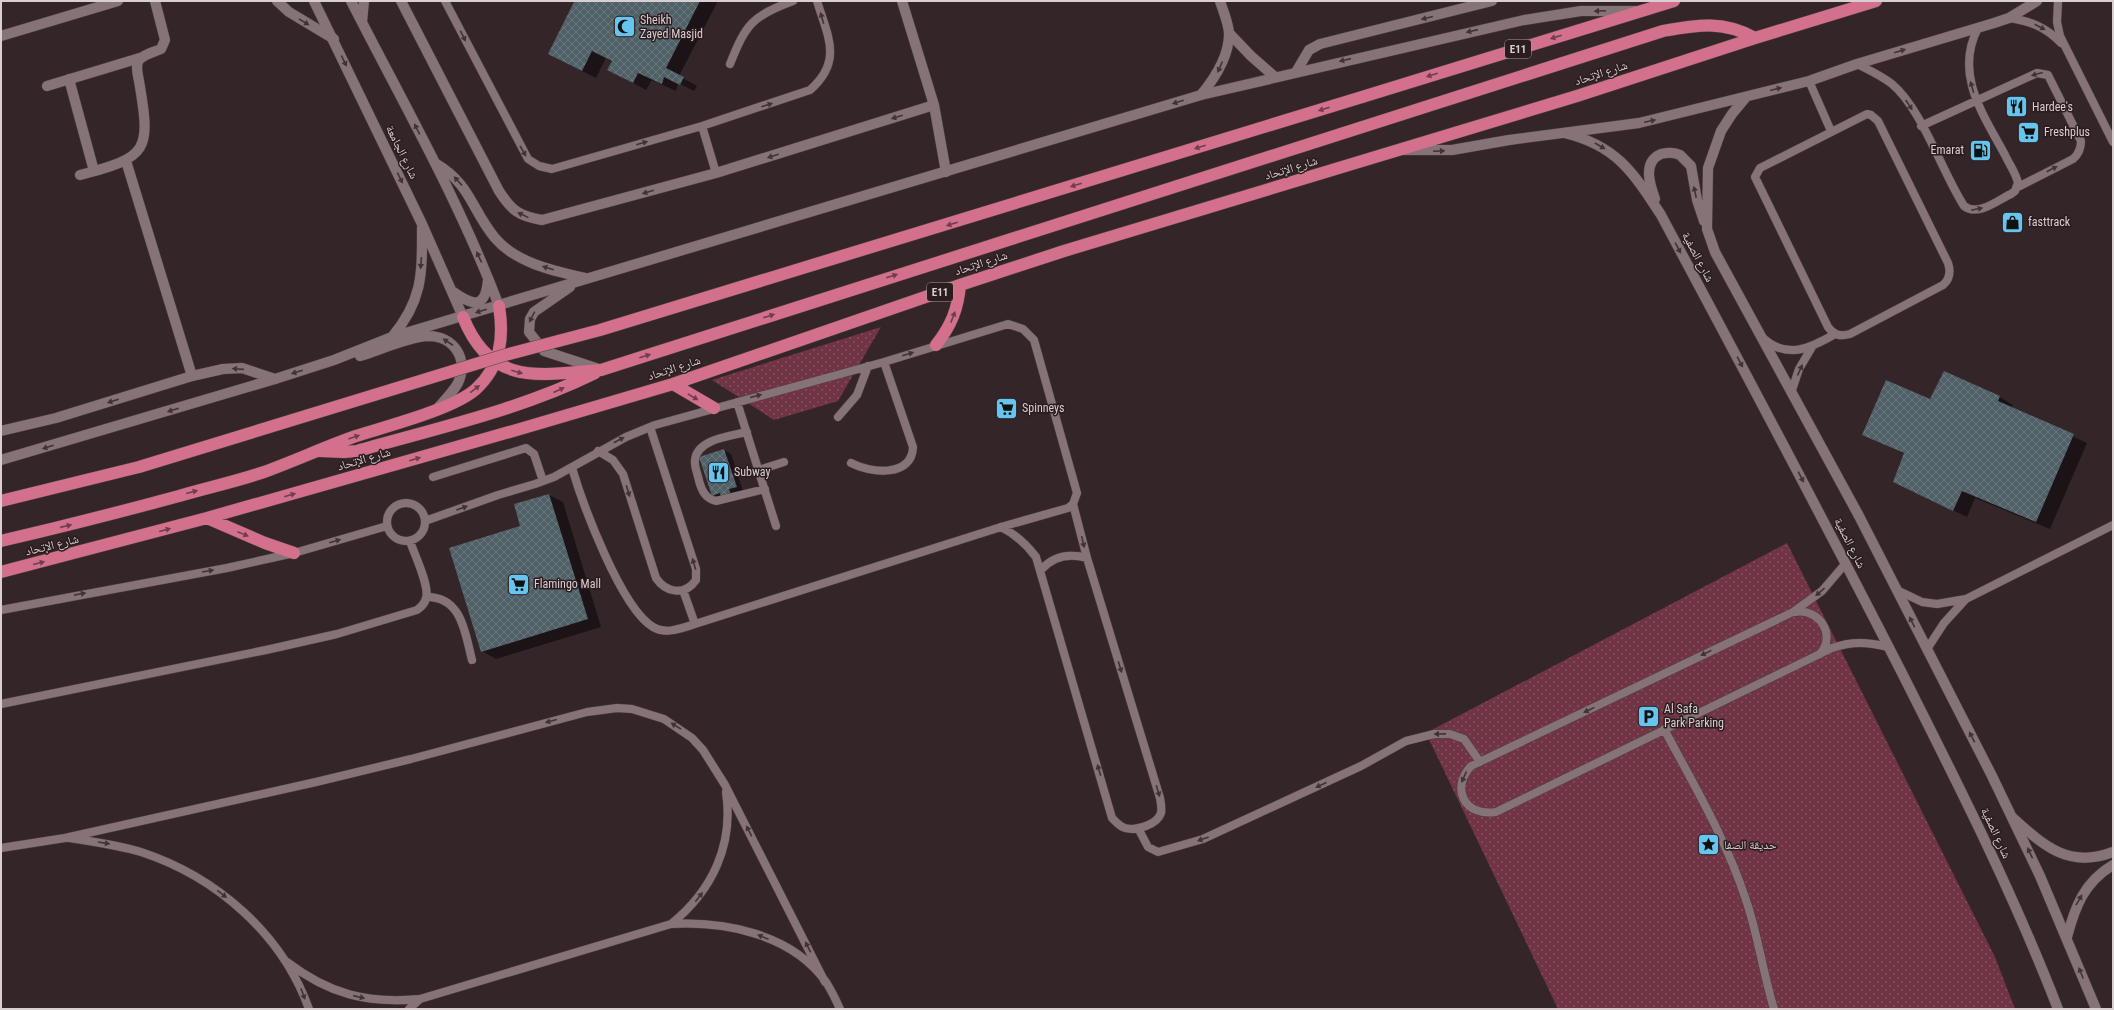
<svg xmlns="http://www.w3.org/2000/svg" width="2114" height="1010" viewBox="0 0 2114 1010" font-family="'Roboto Condensed','Noto Naskh Arabic',sans-serif">
<style>
.grass{fill:url(#grass-dots)}
.shadow{fill:#0007}
.building{fill:url(#building-cross-hatch)}
.lines{fill:none;stroke-linecap:round;stroke-linejoin:round}
.lane-casing{stroke:#4d4044;stroke-width:9}
.street-casing{stroke:#4d4044;stroke-width:11}
.secondary-casing{stroke:#4d4044;stroke-width:11}
.highway-casing{stroke:#4d4044;stroke-width:13}
.lane{stroke:#857377;stroke-width:8}
.street{stroke:#857377;stroke-width:10}
.secondary{stroke:#857377;stroke-width:10}
.highway{stroke:#d3718c;stroke-width:12}
.highway-bridge-casing{stroke:#4d4044;stroke-width:13;stroke-linecap:butt}
.highway-bridge{stroke:#d3718c;stroke-width:12}
.oneway{fill:#413235}
.oneway2{fill:#6e3e4b}
.labels{text-anchor:middle;stroke-width:3;stroke-linejoin:round;paint-order:stroke}
.shield{fill:#2a1c1f;stroke:#a4999c;stroke-width:1}
.shield-label{font-size:11px;font-weight:bold;fill:#d9cfd1}
.poi-label{font-size:12px;fill:#d9cfd1;stroke:#2a1c1f;text-anchor:start}
.street-label{font-size:12px;fill:#d9cfd1;stroke:#2a1c1f}
</style>
<defs>
<pattern id="grass-dots" width="8" height="8" patternUnits="userSpaceOnUse"><rect width="8" height="8" fill="#703445"/><path d="M2 2h.1M6 6h.1" fill="none" stroke="#84505f" stroke-width="1.8" stroke-linecap="round"/></pattern>
<pattern id="building-cross-hatch" width="8" height="8" patternUnits="userSpaceOnUse"><rect width="8" height="8" fill="#506067"/><path d="M0 0l8 8M0 8l8-8" fill="none" stroke="#69767c"/></pattern>
</defs>
<rect width="100%" height="100%" fill="#342529"/>
<path class="grass" d="M881,327L838,401L774,420L712,380Z
M1787,543L1995,957L2015,1009H1558L1426,733Z"/>
<path class="shadow" d="M571,1H718L679,76L697,86L694,91L678,83L676,91L652,80L646,90L622,77L612,62L606,58L596,78L562,61L575,3Z
M1944,373L2000,397L2013,405L2011,408L2087,443L2050,529L1975,498L1967,517L1894,482L1905,454L1864,435L1930,400Z
M724,450L731,454L743,491L719,499L713,495Z
M549,495L563,502L601,627L496,659L482,651L521,527L515,505Z"/>
<path class="building" d="M571,1H700L666,68L684,77L680,85L664,77L662,84L638,73L633,83L607,70L612,61L592,51L582,71L548,54L574,2Z
M1944,371L2000,396L1998,401L2074,434L2036,522L1962,491L1953,511L1893,482L1904,453L1862,435L1886,380L1930,399Z
M724,449L737,487L729,489L731,495L721,498L720,493L712,496L699,457Z
M549,494L588,619L481,652L449,548L520,526L514,504Z"/>
<g class="lines">
<defs>
<path id="lane" d="M445,1L528,159L539,166L552,169L702,126L810,90C843,61 828,37 817,1
M2058,1L2057,22L2060,36L2113,142
M2009,18C2030,21 2046,27 2061,43
M730,64C746,24 752,16 793,1
M1857,64C1869,70 1882,76 1892,84C1922,109 1942,172 1964,206C1978,217 1998,200 2011,194L2015,191L2018,183C2016,173 2009,164 2005,155C1983,114 1954,74 1978,28
M1809,81L1831,131
M1867,114L1871,115L1878,121L1948,263C1951,272 1950,279 1943,285L1850,334C1840,337 1834,335 1828,327L1755,177L1760,168Z
M702,126L716,173
M1921,126L2037,73L2048,75L2081,141C2081,149 2079,154 2073,159L2018,187
M1763,338C1787,360 1811,348 1835,334
M1791,393L1799,369L1812,347
M737,402L776,526
M838,417L857,395L868,366
M747,432C731,436 697,439 695,460C694,467 698,474 699,481C702,491 705,498 716,501L765,489
M598,451L613,460L623,474L656,578C666,593 685,596 696,580V569L650,427
M851,463C870,473 912,478 913,447L884,362
M759,470L784,462
M433,477L526,448L534,454L543,481
M387 522a19 19 0 1 1 38 0a19 19 0 1 1-38 0Z
M425,521L498,495L535,484L554,477L626,437L655,425L884,362L1008,324L1023,329L1034,340L1077,493L1073,504L1068,508L1001,527L695,624C682,628 666,635 653,627C621,608 583,505 572,468
M1001,527C1015,534 1027,545 1036,557L1112,818C1116,822 1119,826 1125,828C1136,831 1157,825 1161,813C1162,808 1161,803 1160,798L1087,558L1073,504
M1846,563L1822,591L1793,612L1471,766C1450,789 1465,817 1496,812L1832,648C1852,641 1868,642 1888,647
M1041,570C1053,556 1069,553 1087,558
M683,590L695,624
M1897,590L1922,602L1937,604L1966,599L2113,525
M427,597C462,597 465,633 472,660
M1,610L227,568L294,553L387,526
M1795,612C1819,608 1837,635 1820,654
M1927,649L1944,623L1965,600
M1,704L266,650L337,634L417,610C421,607 425,604 426,598C430,586 414,554 410,541
M1664,729C1694,785 1726,839 1746,900C1758,935 1763,973 1774,1009
M1138,828L1148,847L1158,852L1203,839L1361,766L1406,741L1434,734H1450L1464,739L1480,762
M70,838C94,842 118,845 141,852C217,877 282,934 309,1009
M1,848L65,838L316,782L411,759L587,712L617,708L632,709L664,719L692,738L703,750L725,785L825,982
M671,924C712,891 734,845 726,792
M287,962C329,994 367,1004 420,999L671,924C725,921 792,934 826,982C831,990 836,1000 840,1009
M409,1009L420,999"/>
<path id="street" d="M277,1L289,12L334,39
M401,1L499,191C512,211 519,216 542,220L716,173L934,105
M902,1L934,105L946,172
M1229,33L1251,56L1275,77
M1,36L118,1
M1296,72L1309,50L1320,44L1492,1
M69,79L94,171
M47,86L143,57
M1201,95C1215,78 1229,57 1229,34C1229,24 1223,11 1220,1
M126,161L192,376
M80,175C149,157 151,151 139,81C138,75 135,66 139,60C144,54 154,52 161,49L165,40L155,1
M1,431L56,418L192,376L223,369L242,368L275,379
M2013,818C2044,846 2069,869 2113,852
M2067,937C2075,907 2084,882 2113,865"/>
<path id="secondary" d="M314,1L422,224L463,317
M351,1C402,101 459,200 499,306
M362,22L364,1
M1746,97L1732,114L1721,131L1708,168L1707,229L1715,252L1859,516L1992,776L2040,876L2096,1009
M1564,133C1616,145 1633,172 1661,215C1743,368 1825,522 1904,677C1959,786 2014,895 2058,1009
M1402,150H1452L1509,140L1639,123L1809,81L1857,64L1994,23L2009,18L2037,1
M435,163C471,184 471,209 495,238C516,263 554,271 585,278
M1655,199C1650,185 1642,162 1661,154C1668,152 1674,152 1680,155L1691,166L1697,200L1704,221
M570,287L534,312L530,319L529,332L544,351L599,369
M452,291C472,305 485,311 488,280
M392,337C423,300 422,274 422,228
M360,356C380,350 408,337 428,336C454,336 469,359 458,383C453,392 444,401 437,409
M1,460L275,379L334,360L392,337L1201,95L1524,20L1581,11H1635"/>
<path id="highway" d="M1362,97L1674,1
M463,317C491,387 539,375 601,370L1663,31C1697,25 1723,20 1755,38
M936,345C951,326 958,309 960,285
M673,384L714,408
M320,451L344,452L357,451C437,428 520,410 595,373
M207,518L265,543L294,553
M1,541C61,527 120,512 179,496C206,488 234,482 261,473C293,462 324,447 356,436C387,426 454,409 476,389C501,366 504,337 499,306
M1,572L207,518L520,429L673,384L960,285L1064,251L1577,96L1755,38L1876,1"/>
</defs>
<use href="#lane" class="lane-casing"/>
<use href="#street" class="street-casing"/>
<use href="#secondary" class="secondary-casing"/>
<use href="#highway" class="highway-casing"/>
<use href="#lane" class="lane"/>
<use href="#street" class="street"/>
<use href="#secondary" class="secondary"/>
<use href="#highway" class="highway"/>
<defs>
<path id="highway-bridge" d="M1,501L139,467L505,355L600,330L1362,97"/>
</defs>
<use href="#highway-bridge" class="highway-bridge-casing"/>
<use href="#highway-bridge" class="highway-bridge"/>
</g>
<defs><path id="oneway-solid" d="M-6-.8H1V-3.2L6.5 0L1 3.2V.8H-6Z"/></defs>
<g class="oneway">
<use href="#oneway-solid" transform="translate(1600 11) rotate(178)"/>
<use href="#oneway-solid" transform="translate(822 18) rotate(-106)"/>
<use href="#oneway-solid" transform="translate(1427 18) rotate(166)"/>
<use href="#oneway-solid" transform="translate(304 22) rotate(31)"/>
<use href="#oneway-solid" transform="translate(2040 27) rotate(28)"/>
<use href="#oneway-solid" transform="translate(1472 31) rotate(167)"/>
<use href="#oneway-solid" transform="translate(463 36) rotate(63)"/>
<use href="#oneway-solid" transform="translate(1900 51) rotate(-17)"/>
<use href="#oneway-solid" transform="translate(1345 60) rotate(167)"/>
<use href="#oneway-solid" transform="translate(344 61) rotate(64)"/>
<use href="#oneway-solid" transform="translate(1220 67) rotate(114)"/>
<use href="#oneway-solid" transform="translate(2037 74) rotate(165)"/>
<use href="#oneway-solid" transform="translate(1972 87) rotate(-106)"/>
<use href="#oneway-solid" transform="translate(1776 89) rotate(-14)"/>
<use href="#oneway-solid" transform="translate(1178 102) rotate(163)"/>
<use href="#oneway-solid" transform="translate(767 105) rotate(-18)"/>
<use href="#oneway-solid" transform="translate(1909 105) rotate(57)"/>
<use href="#oneway-solid" transform="translate(897 117) rotate(163)"/>
<use href="#oneway-solid" transform="translate(1650 121) rotate(-12)"/>
<use href="#oneway-solid" transform="translate(417 129) rotate(-117)"/>
<use href="#oneway-solid" transform="translate(642 143) rotate(-16)"/>
<use href="#oneway-solid" transform="translate(1600 146) rotate(30)"/>
<use href="#oneway-solid" transform="translate(523 151) rotate(60)"/>
<use href="#oneway-solid" transform="translate(1439 151) rotate(-3)"/>
<use href="#oneway-solid" transform="translate(773 156) rotate(163)"/>
<use href="#oneway-solid" transform="translate(2052 169) rotate(-27)"/>
<use href="#oneway-solid" transform="translate(400 178) rotate(64)"/>
<use href="#oneway-solid" transform="translate(458 181) rotate(-133)"/>
<use href="#oneway-solid" transform="translate(648 192) rotate(164)"/>
<use href="#oneway-solid" transform="translate(1695 192) rotate(-102)"/>
<use href="#oneway-solid" transform="translate(1977 209) rotate(-12)"/>
<use href="#oneway-solid" transform="translate(523 215) rotate(-154)"/>
<use href="#oneway-solid" transform="translate(1678 248) rotate(62)"/>
<use href="#oneway-solid" transform="translate(479 257) rotate(-115)"/>
<use href="#oneway-solid" transform="translate(421 263) rotate(95)"/>
<use href="#oneway-solid" transform="translate(548 268) rotate(-162)"/>
<use href="#oneway-solid" transform="translate(481 311) rotate(163)"/>
<use href="#oneway-solid" transform="translate(532 317) rotate(117)"/>
<use href="#oneway-solid" transform="translate(448 342) rotate(-147)"/>
<use href="#oneway-solid" transform="translate(908 354) rotate(-17)"/>
<use href="#oneway-solid" transform="translate(1740 362) rotate(62)"/>
<use href="#oneway-solid" transform="translate(238 369) rotate(-176)"/>
<use href="#oneway-solid" transform="translate(1800 370) rotate(-66)"/>
<use href="#oneway-solid" transform="translate(297 372) rotate(162)"/>
<use href="#oneway-solid" transform="translate(756 396) rotate(-15)"/>
<use href="#oneway-solid" transform="translate(113 401) rotate(163)"/>
<use href="#oneway-solid" transform="translate(173 410) rotate(163)"/>
<use href="#oneway-solid" transform="translate(619 440) rotate(-28)"/>
<use href="#oneway-solid" transform="translate(48 447) rotate(163)"/>
<use href="#oneway-solid" transform="translate(1801 477) rotate(62)"/>
<use href="#oneway-solid" transform="translate(628 491) rotate(73)"/>
<use href="#oneway-solid" transform="translate(462 508) rotate(-20)"/>
<use href="#oneway-solid" transform="translate(335 541) rotate(-16)"/>
<use href="#oneway-solid" transform="translate(1083 542) rotate(77)"/>
<use href="#oneway-solid" transform="translate(694 564) rotate(-107)"/>
<use href="#oneway-solid" transform="translate(208 571) rotate(-10)"/>
<use href="#oneway-solid" transform="translate(1820 592) rotate(139)"/>
<use href="#oneway-solid" transform="translate(80 594) rotate(-11)"/>
<use href="#oneway-solid" transform="translate(1912 622) rotate(-117)"/>
<use href="#oneway-solid" transform="translate(1706 653) rotate(154)"/>
<use href="#oneway-solid" transform="translate(1120 667) rotate(73)"/>
<use href="#oneway-solid" transform="translate(1589 710) rotate(154)"/>
<use href="#oneway-solid" transform="translate(551 721) rotate(165)"/>
<use href="#oneway-solid" transform="translate(676 726) rotate(-148)"/>
<use href="#oneway-solid" transform="translate(1440 734) rotate(179)"/>
<use href="#oneway-solid" transform="translate(1972 737) rotate(-117)"/>
<use href="#oneway-solid" transform="translate(1099 770) rotate(-106)"/>
<use href="#oneway-solid" transform="translate(1464 777) rotate(114)"/>
<use href="#oneway-solid" transform="translate(1321 785) rotate(155)"/>
<use href="#oneway-solid" transform="translate(1158 791) rotate(73)"/>
<use href="#oneway-solid" transform="translate(749 831) rotate(-117)"/>
<use href="#oneway-solid" transform="translate(1203 839) rotate(160)"/>
<use href="#oneway-solid" transform="translate(104 843) rotate(9)"/>
<use href="#oneway-solid" transform="translate(2030 853) rotate(-115)"/>
<use href="#oneway-solid" transform="translate(222 894) rotate(38)"/>
<use href="#oneway-solid" transform="translate(699 897) rotate(-52)"/>
<use href="#oneway-solid" transform="translate(2079 900) rotate(-60)"/>
<use href="#oneway-solid" transform="translate(763 937) rotate(-158)"/>
<use href="#oneway-solid" transform="translate(808 947) rotate(-117)"/>
<use href="#oneway-solid" transform="translate(2081 973) rotate(-112)"/>
<use href="#oneway-solid" transform="translate(303 994) rotate(70)"/>
<use href="#oneway-solid" transform="translate(359 997) rotate(13)"/>
</g>
<g class="oneway2">
<use href="#oneway-solid" transform="translate(1556 37) rotate(163)"/>
<use href="#oneway-solid" transform="translate(1432 75) rotate(163)"/>
<use href="#oneway-solid" transform="translate(1324 109) rotate(163)"/>
<use href="#oneway-solid" transform="translate(1200 147) rotate(163)"/>
<use href="#oneway-solid" transform="translate(1076 185) rotate(163)"/>
<use href="#oneway-solid" transform="translate(952 224) rotate(163)"/>
<use href="#oneway-solid" transform="translate(892 276) rotate(-18)"/>
<use href="#oneway-solid" transform="translate(769 316) rotate(-18)"/>
<use href="#oneway-solid" transform="translate(953 317) rotate(-69)"/>
<use href="#oneway-solid" transform="translate(645 356) rotate(-18)"/>
<use href="#oneway-solid" transform="translate(517 372) rotate(16)"/>
<use href="#oneway-solid" transform="translate(475 389) rotate(-38)"/>
<use href="#oneway-solid" transform="translate(559 390) rotate(-24)"/>
<use href="#oneway-solid" transform="translate(693 397) rotate(31)"/>
<use href="#oneway-solid" transform="translate(354 437) rotate(-19)"/>
<use href="#oneway-solid" transform="translate(415 459) rotate(-16)"/>
<use href="#oneway-solid" transform="translate(192 492) rotate(-15)"/>
<use href="#oneway-solid" transform="translate(290 495) rotate(-16)"/>
<use href="#oneway-solid" transform="translate(66 526) rotate(-13)"/>
<use href="#oneway-solid" transform="translate(165 530) rotate(-15)"/>
<use href="#oneway-solid" transform="translate(243 534) rotate(22)"/>
<use href="#oneway-solid" transform="translate(39 563) rotate(-14)"/>
</g>
<defs>
<symbol id="mosque-square" viewBox="-11 -11 22 22"><rect x="-9" y="-9" width="18" height="18" rx="4" fill="#65c5ef" stroke="#2a1c1f"/><path d="M3.5-4.9A6 6 0 1 0 3.5 4.9A5 5 0 1 1 3.5-4.9Z" fill="#111"/></symbol>
<symbol id="restaurant-square" viewBox="-11 -11 22 22"><rect x="-9" y="-9" width="18" height="18" rx="4" fill="#65c5ef" stroke="#2a1c1f"/><path d="M-5-6h1v4h1v-4h1v4h1v-4h1v5L-1.5 .5V6h-2V.5L-5-1ZM5-6V6H3V1.5H1.5Q1.5-4 5-6Z" fill="#111"/></symbol>
<symbol id="supermarket-square" viewBox="-11 -11 22 22"><rect x="-9" y="-9" width="18" height="18" rx="4" fill="#65c5ef" stroke="#2a1c1f"/><path d="M-6-5.5h2.5l.6 2H6L4.5 2H-2.5L-4.4-4H-6ZM-1.5 3.2a1.3 1.3 0 1 0 .1 0ZM3 3.2a1.3 1.3 0 1 0 .1 0Z" fill="#111"/></symbol>
<symbol id="fuel-square" viewBox="-11 -11 22 22"><rect x="-9" y="-9" width="18" height="18" rx="4" fill="#65c5ef" stroke="#2a1c1f"/><path d="M-5.5-6h7V0h2V4h1.3V-2.5L3-4.5l.8-.8L6-3V5H2.5V1h-1V6h-7ZM-4.2-4.7v3.2H.2V-4.7Z" fill="#111"/></symbol>
<symbol id="shop-square" viewBox="-11 -11 22 22"><rect x="-9" y="-9" width="18" height="18" rx="4" fill="#65c5ef" stroke="#2a1c1f"/><path d="M-5-2.5h2.3a2.7 3.5 0 0 1 5.4 0H5L5.5 6h-11ZM-1.5-2.5h3a1.5 2.3 0 0 0-3 0Z" fill="#111"/></symbol>
<symbol id="parking-square" viewBox="-11 -11 22 22"><rect x="-9" y="-9" width="18" height="18" rx="4" fill="#65c5ef" stroke="#2a1c1f"/><path d="M-3.5-5.5H1a3.5 3.5 0 0 1 0 7H-1V5.5H-3.5ZM-1-3.4V-.6H.8a1.4 1.4 0 0 0 0-2.8Z" fill="#111"/></symbol>
<symbol id="sight-square" viewBox="-11 -11 22 22"><rect x="-9" y="-9" width="18" height="18" rx="4" fill="#65c5ef" stroke="#2a1c1f"/><path d="M0-6L1.8-2.2L6-1.7L2.9 1.2L3.7 5.4L0 3.3L-3.7 5.4L-2.9 1.2L-6-1.7L-1.8-2.2Z" fill="#111"/></symbol>
</defs>
<g fill-rule="evenodd">
<use href="#mosque-square" x="612" y="14" width="25" height="25"/>
<use href="#restaurant-square" x="2004" y="94" width="25" height="25"/>
<use href="#supermarket-square" x="2016" y="120" width="25" height="25"/>
<use href="#fuel-square" x="1968" y="138" width="25" height="25"/>
<use href="#shop-square" x="2000" y="210" width="25" height="25"/>
<use href="#supermarket-square" x="994" y="396" width="25" height="25"/>
<use href="#restaurant-square" x="706" y="460" width="25" height="25"/>
<use href="#supermarket-square" x="506" y="572" width="25" height="25"/>
<use href="#parking-square" x="1636" y="704" width="25" height="25"/>
<use href="#sight-square" x="1696" y="832" width="25" height="25"/>
</g>
<g class="labels">
<g class="shield">
<rect x="1505" y="40" width="26" height="18" rx="3"/>
<rect x="927" y="283" width="26" height="18" rx="3"/>
</g>
<g class="shield-label">
<text x="1518" y="53">E11</text>
<text x="940" y="296">E11</text>
</g>
<g class="poi-label">
<text x="640" y="24">Sheikh<tspan x="640" dy="14">Zayed Masjid</tspan></text>
<text x="2032" y="111">Hardee's</text>
<text x="2044" y="136">Freshplus</text>
<text x="1964" y="154" text-anchor="end">Emarat</text>
<text x="2028" y="226">fasttrack</text>
<text x="1022" y="412">Spinneys</text>
<text x="734" y="476">Subway</text>
<text x="534" y="588">Flamingo Mall</text>
<text x="1664" y="713">Al Safa<tspan x="1664" dy="14">Park Parking</tspan></text>
<text x="1724" y="849">حديقة الصفا</text>
</g>
<g class="street-label">
<text transform="translate(1601 73) rotate(-18)" y="4">شارع الإتحاد</text>
<text transform="translate(402 152) rotate(64)" y="4">شارع الجامعة</text>
<text transform="translate(1291 168) rotate(-17)" y="4">شارع الإتحاد</text>
<text transform="translate(1698 257) rotate(62)" y="4">شارع الصفية</text>
<text transform="translate(981 263) rotate(-18)" y="4">شارع الإتحاد</text>
<text transform="translate(674 368) rotate(-18)" y="4">شارع الإتحاد</text>
<text transform="translate(364 459) rotate(-16)" y="4">شارع الإتحاد</text>
<text transform="translate(1850 543) rotate(63)" y="4">شارع الصفية</text>
<text transform="translate(52 545) rotate(-14)" y="4">شارع الإتحاد</text>
<text transform="translate(1996 833) rotate(65)" y="4">شارع الصفية</text>
</g>
</g>
<rect width="2114" height="1010" fill="none" stroke="#d9cfd1" stroke-width="4"/>
</svg>
